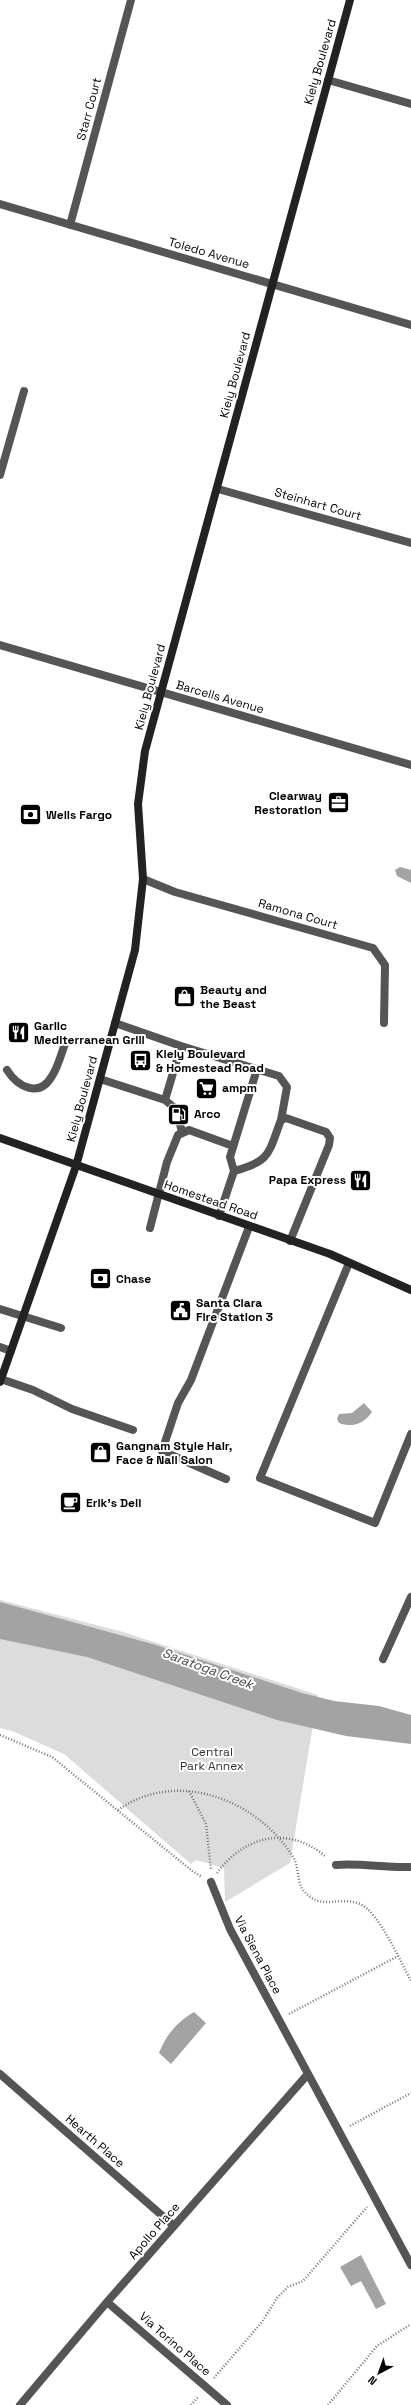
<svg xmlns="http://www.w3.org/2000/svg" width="411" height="2405" viewBox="0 0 411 2405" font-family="'Space Grotesk',sans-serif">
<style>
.green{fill:#dcdcdc}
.water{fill:#a3a3a3}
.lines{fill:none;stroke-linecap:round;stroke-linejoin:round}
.path{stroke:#777;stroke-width:2.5;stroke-dasharray:1 2;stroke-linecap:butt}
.lane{stroke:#555;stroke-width:8}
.street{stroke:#555;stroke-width:8}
.secondary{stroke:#222;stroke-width:8}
.labels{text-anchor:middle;stroke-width:4;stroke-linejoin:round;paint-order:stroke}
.street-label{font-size:12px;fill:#000;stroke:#fff}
.poi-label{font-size:12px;font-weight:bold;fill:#000;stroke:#fff;text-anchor:start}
.park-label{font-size:12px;fill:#333;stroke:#fff}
.water-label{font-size:13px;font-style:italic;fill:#444;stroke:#fff}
</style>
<rect width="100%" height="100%" fill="#fff"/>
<path class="green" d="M0,1600L123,1632L318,1695L290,1863L225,1902L224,1868L196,1860L191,1864L64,1754L12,1731L0,1728Z"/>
<path class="water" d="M400,867L411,870V883L397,876L395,870Z
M364,1403L372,1412C364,1424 352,1428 339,1423L337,1419L339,1414L352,1413Z
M0,1602L156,1645L302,1693L334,1701L379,1706L411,1715V1744L346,1736L277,1720L87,1657L0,1639Z
M194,2012L206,2023L171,2064L159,2053C166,2035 177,2022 194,2012Z
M361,2255L386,2304L376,2309L361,2281L351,2286L340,2267Z"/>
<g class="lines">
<path class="path" d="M0,1735L52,1757L191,1870L202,1877
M189,1791L206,1824L211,1870
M118,1810C177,1768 258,1800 293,1857C300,1868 296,1882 304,1891C322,1912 339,1895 360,1904C379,1912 401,1963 411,1981
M217,1873C245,1835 289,1825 326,1857
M289,2014L398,1956
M350,2126L411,2093
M214,2378L262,2322L277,2298L288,2287L303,2281L367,2207
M191,2405L198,2397
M328,2405L377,2346L411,2324"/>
<path class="lane" d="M115,1023L181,1046L279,1076L287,1087L281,1120
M7,1070C17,1086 39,1099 52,1076C58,1067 61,1054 65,1044
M100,1079L165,1100L176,1109L182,1132
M165,1100L181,1046
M234,1171C271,1161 268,1154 281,1120L286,1118L326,1132L330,1138L329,1145L290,1241
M219,1216L234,1171L230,1157L257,1069
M150,1228L167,1162L178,1135L189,1130L233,1146
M349,1263L260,1478L375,1523L411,1434
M0,1309L61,1328
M0,1347L11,1351
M1,1379L33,1390L72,1409L133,1430
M226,1479L162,1451L178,1403L191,1380L249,1227"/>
<path class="street" d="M328,80L411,104
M0,204L411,325
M70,225L131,0
M0,475L24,391
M218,489L411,543
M0,645L411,765
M143,879L175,892L373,948L385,965L384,1023
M383,1659L411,1597
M336,1865C361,1863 385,1868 411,1867
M211,1882L230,1929L411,2265
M0,2074L174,2226
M107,2302L227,2405
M20,2405L107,2302L308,2074"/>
<path class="secondary" d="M0,1138L330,1254L411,1290
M0,1382L76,1166L135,950L143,879L138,804L145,751L350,0"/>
</g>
<defs>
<symbol id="office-square" viewBox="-11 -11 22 22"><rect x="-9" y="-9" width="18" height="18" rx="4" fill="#000" stroke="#fff"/><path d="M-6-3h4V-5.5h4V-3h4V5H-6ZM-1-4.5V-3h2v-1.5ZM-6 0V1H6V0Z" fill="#fff"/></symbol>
<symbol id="bank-square" viewBox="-11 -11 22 22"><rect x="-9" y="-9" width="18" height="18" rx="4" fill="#000" stroke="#fff"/><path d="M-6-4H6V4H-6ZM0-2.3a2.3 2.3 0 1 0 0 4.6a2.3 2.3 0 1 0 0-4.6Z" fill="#fff"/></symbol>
<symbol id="shop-square" viewBox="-11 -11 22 22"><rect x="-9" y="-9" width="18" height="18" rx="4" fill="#000" stroke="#fff"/><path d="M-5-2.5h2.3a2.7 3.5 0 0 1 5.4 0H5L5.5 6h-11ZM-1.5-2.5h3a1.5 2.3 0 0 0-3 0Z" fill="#fff"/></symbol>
<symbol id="restaurant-square" viewBox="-11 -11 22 22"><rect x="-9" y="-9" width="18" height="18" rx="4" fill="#000" stroke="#fff"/><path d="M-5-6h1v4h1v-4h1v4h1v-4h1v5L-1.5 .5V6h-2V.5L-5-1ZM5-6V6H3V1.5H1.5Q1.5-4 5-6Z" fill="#fff"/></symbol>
<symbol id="bus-square" viewBox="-11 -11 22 22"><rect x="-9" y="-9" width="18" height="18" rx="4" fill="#000" stroke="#fff"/><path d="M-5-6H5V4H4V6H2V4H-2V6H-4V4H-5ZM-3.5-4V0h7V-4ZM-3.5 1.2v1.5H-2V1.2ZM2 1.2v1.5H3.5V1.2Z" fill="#fff"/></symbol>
<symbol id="supermarket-square" viewBox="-11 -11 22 22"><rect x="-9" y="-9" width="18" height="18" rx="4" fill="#000" stroke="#fff"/><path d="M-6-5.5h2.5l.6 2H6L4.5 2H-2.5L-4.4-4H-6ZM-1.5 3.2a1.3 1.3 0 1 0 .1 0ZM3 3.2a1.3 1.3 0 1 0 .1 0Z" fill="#fff"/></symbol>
<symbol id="fuel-square" viewBox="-11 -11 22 22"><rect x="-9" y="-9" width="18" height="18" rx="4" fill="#000" stroke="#fff"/><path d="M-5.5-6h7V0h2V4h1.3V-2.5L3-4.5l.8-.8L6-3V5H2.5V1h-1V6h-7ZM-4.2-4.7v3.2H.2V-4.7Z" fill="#fff"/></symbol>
<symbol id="civic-square" viewBox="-11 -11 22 22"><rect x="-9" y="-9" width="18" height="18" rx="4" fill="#000" stroke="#fff"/><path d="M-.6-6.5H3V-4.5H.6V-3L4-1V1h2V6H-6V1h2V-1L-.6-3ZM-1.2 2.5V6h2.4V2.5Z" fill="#fff"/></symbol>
<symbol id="cafe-square" viewBox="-11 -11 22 22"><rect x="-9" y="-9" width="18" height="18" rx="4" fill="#000" stroke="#fff"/><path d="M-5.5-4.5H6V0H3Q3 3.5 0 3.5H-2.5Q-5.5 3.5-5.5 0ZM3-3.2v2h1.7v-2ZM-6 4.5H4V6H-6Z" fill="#fff"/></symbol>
</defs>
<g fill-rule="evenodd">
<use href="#office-square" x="326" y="790" width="25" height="25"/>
<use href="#bank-square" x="18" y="802" width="25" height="25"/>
<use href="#shop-square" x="172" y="984" width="25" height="25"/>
<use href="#restaurant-square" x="6" y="1020" width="25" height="25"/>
<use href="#bus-square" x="128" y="1048" width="25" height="25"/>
<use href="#supermarket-square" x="194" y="1076" width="25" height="25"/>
<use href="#fuel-square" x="166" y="1102" width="25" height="25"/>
<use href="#restaurant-square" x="348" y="1168" width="25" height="25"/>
<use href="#bank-square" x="88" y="1266" width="25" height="25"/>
<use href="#civic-square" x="168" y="1298" width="25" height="25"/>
<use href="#shop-square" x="88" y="1440" width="25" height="25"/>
<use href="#cafe-square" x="58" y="1490" width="25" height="25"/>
</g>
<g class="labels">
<g class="street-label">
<text transform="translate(320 62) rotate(-74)" y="4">Kiely Boulevard</text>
<text transform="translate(89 109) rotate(-75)" y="4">Starr Court</text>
<text transform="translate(209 253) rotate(16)" y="4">Toledo Avenue</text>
<text transform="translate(235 375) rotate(-75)" y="4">Kiely Boulevard</text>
<text transform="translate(318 504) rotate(16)" y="4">Steinhart Court</text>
<text transform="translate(150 687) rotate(-75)" y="4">Kiely Boulevard</text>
<text transform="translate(220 697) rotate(16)" y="4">Barcells Avenue</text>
<text transform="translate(298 914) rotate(16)" y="4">Ramona Court</text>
<text transform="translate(82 1099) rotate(-75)" y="4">Kiely Boulevard</text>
<text transform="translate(211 1200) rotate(19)" y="4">Homestead Road</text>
<text transform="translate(258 1955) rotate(62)" y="4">Via Siena Place</text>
<text transform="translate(95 2141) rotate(41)" y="4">Hearth Place</text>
<text transform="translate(154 2231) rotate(-49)" y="4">Apollo Place</text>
<text transform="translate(175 2344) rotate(41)" y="4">Via Torino Place</text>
</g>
<g class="poi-label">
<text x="322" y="800" text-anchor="end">Clearway<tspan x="322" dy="14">Restoration</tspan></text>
<text x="46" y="819">Wells Fargo</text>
<text x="200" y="994">Beauty and<tspan x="200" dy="14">the Beast</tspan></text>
<text x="34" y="1030">Garlic<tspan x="34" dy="14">Mediterranean Grill</tspan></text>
<text x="156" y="1058">Kiely Boulevard<tspan x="156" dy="14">&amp; Homestead Road</tspan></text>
<text x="222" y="1092">ampm</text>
<text x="194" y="1118">Arco</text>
<text x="346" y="1184" text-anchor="end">Papa Express</text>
<text x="116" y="1283">Chase</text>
<text x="196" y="1307">Santa Clara<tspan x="196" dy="14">Fire Station 3</tspan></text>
<text x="116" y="1450">Gangnam Style Hair,<tspan x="116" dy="14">Face &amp; Nail Salon</tspan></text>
<text x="86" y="1507">Erik's Deli</text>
</g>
<g class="park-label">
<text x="212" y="1756">Central<tspan x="212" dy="14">Park Annex</tspan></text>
</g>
<g class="water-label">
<text transform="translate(208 1668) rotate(20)" y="5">Saratoga Creek</text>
</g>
</g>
<g transform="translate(379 2373) rotate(221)" stroke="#ffffff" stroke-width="3" paint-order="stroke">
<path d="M0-3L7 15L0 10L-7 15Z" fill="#000000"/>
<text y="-6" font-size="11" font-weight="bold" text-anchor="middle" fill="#000000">N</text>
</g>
</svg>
